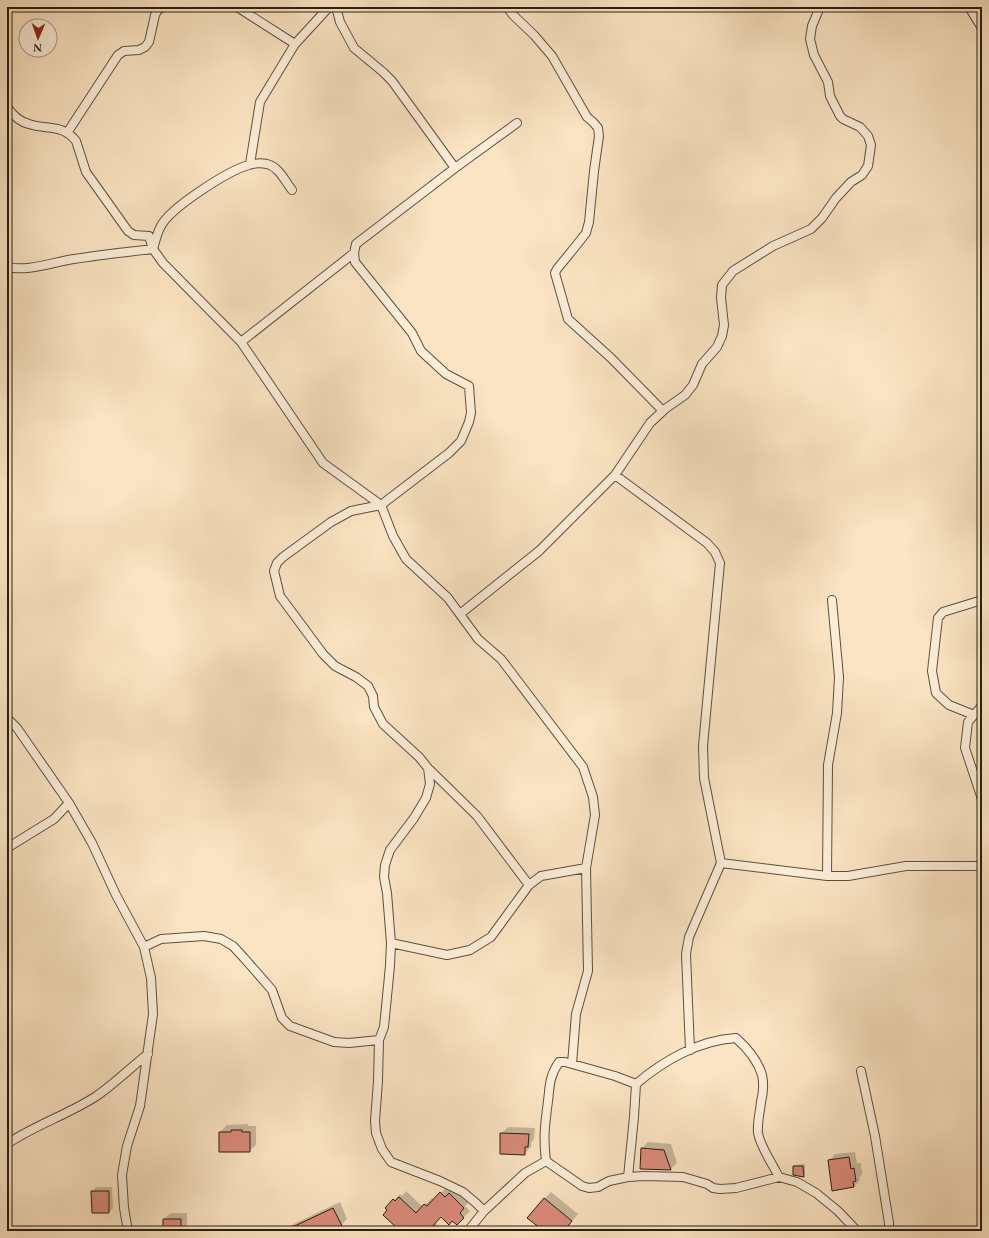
<svg xmlns="http://www.w3.org/2000/svg" width="989" height="1238" viewBox="0 0 989 1238" font-family="'EB Garamond',serif">
<style>
.shadow{fill:#0003}
.building{fill:#da8b7b;stroke:#281e11}
.lines{fill:none;stroke-linecap:round;stroke-linejoin:round}
.minor-casing{stroke:#5d503e;stroke-width:10}
.minor{stroke:#fcedd8;stroke-width:8}
</style>
<rect width="100%" height="100%" fill="#fbe4c3"/>
<filter id="stains"><feTurbulence type="fractalNoise" baseFrequency=".005" numOctaves="4"/><feColorMatrix values="0 0 0 0 .2 0 0 0 0 .09 0 0 0 0 .02 0 0 0 .5 -.17"/></filter>
<radialGradient id="worn" r=".72"><stop offset=".6" stop-color="#630" stop-opacity="0"/><stop offset="1" stop-color="#630" stop-opacity=".3"/></radialGradient>
<path class="shadow" d="M248,1124V1126H256V1145L249,1151H220V1132L227,1125Z
M508,1127L535,1128L534,1139L531,1143V1147L524,1154L501,1134Z
M648,1142L671,1144L677,1163L671,1169L641,1168L642,1148Z
M855,1152L857,1163H861L862,1174L859,1177L860,1180L854,1187L829,1161L835,1154Z
M805,1164V1175L803,1176L794,1166L796,1165Z
M96,1187H112L113,1208L109,1212L92,1192Z
M447,1187L452,1192L456,1188L470,1201L465,1206L470,1211L457,1224L452,1220L441,1216L435,1222L438,1225L432,1231H402L384,1214L389,1210L394,1200L400,1194L402,1196L406,1191L423,1207L432,1198L434,1200Z
M551,1192L578,1214L564,1231H546L544,1199Z
M340,1202L347,1219L341,1225L328,1231H281L283,1229Z
M170,1213H187V1231H162L164,1219Z"/>
<path class="building" d="M231,1130H242V1132H250V1152H219V1132H231Z
M500,1133L529,1134L528,1147H525V1155L500,1154Z
M641,1148L664,1150L671,1170L640,1169Z
M849,1157L851,1169L854,1168L856,1181L853,1182L854,1187L832,1191L828,1160Z
M793,1166H803L804,1177L793,1175Z
M91,1191H109V1213H92Z
M440,1192L445,1197L449,1193L464,1208L460,1213L464,1218L457,1225L452,1221L449,1225L441,1217L428,1231H403L399,1227L398,1229L383,1215L387,1210L385,1208L393,1199L395,1201L399,1197L416,1213L424,1204L427,1206Z
M544,1198L572,1221L564,1231H544L527,1218Z
M333,1208L342,1226L331,1231H284Z
M163,1219H181V1231H163Z"/>
<g class="lines">
<defs>
<path id="minor" d="M237,7L295,44
M336,7L340,22L354,48L383,72L392,81L455,168
M507,7L513,15L534,35L552,56L587,117L593,122L598,128L599,136L594,171L589,222L586,233L575,247L557,269L555,273L568,319L611,358L663,411
M969,7L982,28
M7,107C12,114 20,122 29,124C47,130 63,124 76,141L86,172L128,231L134,235L149,236L153,249L163,263L241,342L323,463L381,505L351,511L331,522L283,557L277,563L274,571L280,596L323,654L335,666L356,677L368,686L373,696L374,707L383,724L419,757L428,768L430,784L426,798L414,818L390,850L385,865L384,877L387,893L391,943L390,966L384,1027L379,1040L378,1081L375,1121L376,1133L382,1149L391,1162L440,1181L463,1192L476,1203L484,1211
M517,123L455,168L356,244L354,253L355,262L412,333L421,351L446,374L469,386L471,413L469,422L461,441L449,453L381,505L393,536L406,559L448,598L478,639L501,659L583,767L593,797L595,815L586,868L588,971L576,1014L572,1064
M67,133L118,55L124,51L139,50L145,47L149,42L155,15L157,11L162,7
M250,164L260,102L295,44L329,7
M7,267C27,272 53,262 74,259C100,255 126,252 153,249C155,242 157,233 161,226C170,208 229,170 249,165C253,163 262,163 267,164C279,167 285,181 292,190
M241,342L354,253
M615,475L707,543L715,552L720,563L703,746L704,778L721,863L689,937L686,954L690,1050
M460,614L539,551L615,475L650,423L665,409L685,395L693,385L702,364L717,347L722,336L724,325L721,298L722,285L733,271L773,246L811,229L822,218L836,198L851,182L862,175L868,166L871,145L868,136L860,127L843,119L840,116L830,96L828,82L814,55L810,39L812,26L820,7
M982,707L980,708L968,722L965,748L982,799
M974,715L949,705L936,693L932,671L938,618L943,612L982,600
M7,718L17,728L69,803L92,843L116,895L144,947L151,978L153,1014L140,1106L127,1146L122,1175L124,1208L128,1231
M428,768L477,816L529,885
M7,848L54,819L69,803
M721,863L827,876H848L906,866H982
M827,876L828,765L837,713L839,677L832,600
M391,943L447,955L470,950L491,937L529,885L541,876L586,868
M144,947L161,939L204,936L221,939L233,946L244,958L272,990L282,1018L290,1026L334,1042L349,1043L379,1040
M861,1071L875,1136L889,1223V1231
M636,1084L615,1076L565,1062H559C549,1077 550,1085 548,1101C545,1124 543,1138 546,1161L582,1186L589,1188L598,1187L609,1181L628,1177L644,1176L683,1177L707,1184L713,1188L720,1189L736,1188L779,1177L797,1182L816,1193L838,1211L857,1231
M7,1144C35,1125 67,1115 95,1097C113,1085 130,1068 148,1054
M628,1177L634,1117L636,1084C663,1061 699,1040 736,1038C746,1047 758,1061 762,1075C764,1084 763,1094 761,1102C760,1112 757,1123 758,1133C760,1146 773,1165 779,1177
M468,1231L484,1211L525,1173L546,1161"/>
</defs>
<use href="#minor" class="minor-casing"/>
<use href="#minor" class="minor"/>
</g>
<rect width="989" height="1238" fill="none" stroke="#fbe4c3" stroke-width="24"/>
<rect x="8" y="8" width="973" height="1222" fill="none" stroke="#281e11" stroke-width="2"/>
<rect x="12" y="12" width="965" height="1214" fill="none" stroke="#281e11"/>
<g transform="translate(38 38) rotate(182)"><circle r="19" fill="#fcedd8" stroke="#a79a88"/>
<path d="M0-3L7 15L0 10L-7 15Z" fill="#8f2418"/>
<text y="-6" font-size="11" font-weight="bold" text-anchor="middle" fill="#281e11">N</text>
</g>
<rect width="100%" height="100%" filter="url(#stains)"/>
<rect width="100%" height="100%" fill="url(#worn)"/>
</svg>
